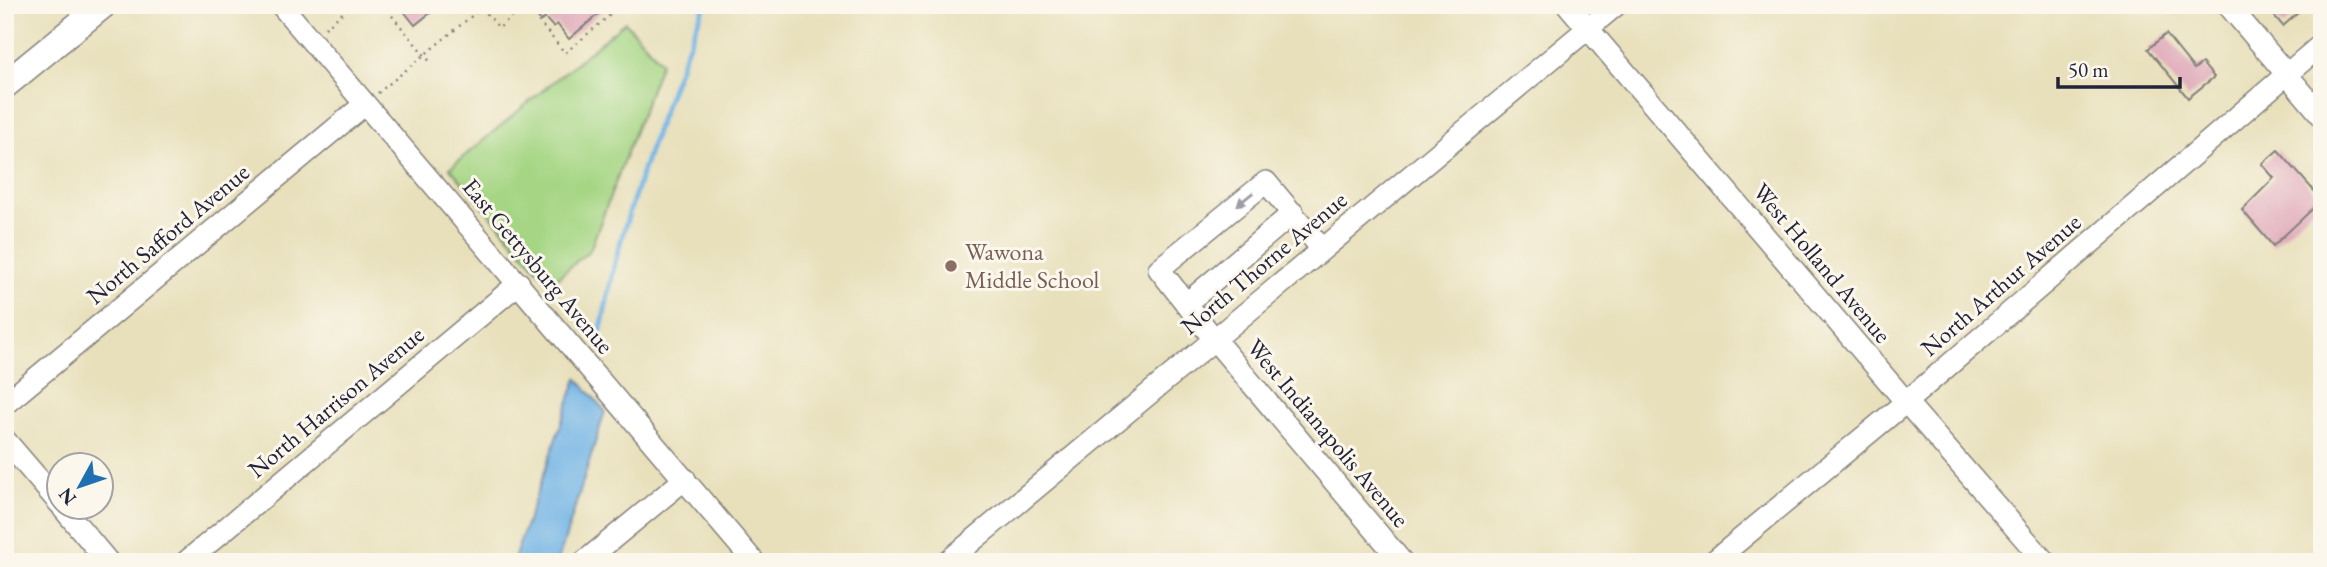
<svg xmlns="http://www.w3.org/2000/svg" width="2327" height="567" viewBox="0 0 2327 567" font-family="'EB Garamond',serif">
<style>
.green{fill:#a6d684;stroke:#647c60;stroke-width:2}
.water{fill:#6fb3e5;stroke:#486a90;stroke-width:2}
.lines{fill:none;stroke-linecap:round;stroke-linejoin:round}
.stream{stroke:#6fb3e5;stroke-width:5}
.building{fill:#dfa8b9}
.minor-casing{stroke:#85817b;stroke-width:24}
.major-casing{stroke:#85817b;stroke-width:29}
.path{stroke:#85817b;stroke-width:2.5;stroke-dasharray:2 5;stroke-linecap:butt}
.minor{stroke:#fff;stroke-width:21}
.major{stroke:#fff;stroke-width:26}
.oneway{fill:#9c9ca7}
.education-dot{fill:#8d6e63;stroke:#fbf7ec;stroke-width:2.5}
.labels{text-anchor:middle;stroke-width:6;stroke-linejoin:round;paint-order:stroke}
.street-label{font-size:24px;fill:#22223b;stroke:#fbf7ec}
.education-label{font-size:24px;fill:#785e54;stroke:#fbf7ec;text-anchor:start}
</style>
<rect width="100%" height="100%" fill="#fbf7ec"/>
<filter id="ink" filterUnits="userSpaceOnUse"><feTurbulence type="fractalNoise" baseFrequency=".0143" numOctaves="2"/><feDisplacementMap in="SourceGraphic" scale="14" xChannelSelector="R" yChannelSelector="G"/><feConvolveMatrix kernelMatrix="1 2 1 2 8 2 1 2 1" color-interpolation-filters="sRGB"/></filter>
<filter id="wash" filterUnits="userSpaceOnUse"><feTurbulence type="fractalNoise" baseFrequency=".00686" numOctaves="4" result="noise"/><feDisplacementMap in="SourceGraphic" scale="28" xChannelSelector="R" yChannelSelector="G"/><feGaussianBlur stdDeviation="1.57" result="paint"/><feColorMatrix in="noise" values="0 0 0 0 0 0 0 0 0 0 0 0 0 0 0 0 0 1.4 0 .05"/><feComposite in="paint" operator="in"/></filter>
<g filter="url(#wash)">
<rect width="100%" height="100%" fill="#e8e0bb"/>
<path class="green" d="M625,22L661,62L590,250L550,284L450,168Z"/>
<path class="water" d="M577,378L605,411L563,546L557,562H513Z"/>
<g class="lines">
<path class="stream" d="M598,342C606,309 611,275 620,243C644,162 672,83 705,5"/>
</g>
<g id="blocks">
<path class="building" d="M399,5H440L415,25Z
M528,5H609L569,39L557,24L553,27L545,18L541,21Z
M2265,5H2307L2283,26Z
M2166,34L2194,69L2202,63L2214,77L2188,98L2148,49Z
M2278,150L2322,200L2273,246L2242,210L2274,178L2262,164Z"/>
</g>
</g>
<g filter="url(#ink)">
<use href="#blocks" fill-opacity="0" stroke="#85817b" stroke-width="2"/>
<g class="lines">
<defs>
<path id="minor" d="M281,5L754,562
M1568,5L1906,402L2045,562
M2228,5L2322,116
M1322,249L1266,182L1159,269L1214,339L1402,562
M1186,304L1293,213
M5,404L365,104
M5,440L60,504
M63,508L108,562
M186,562L519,283
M584,562L685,479
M947,562L1616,5
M1713,562L1906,402L2322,44"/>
<path id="major" d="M5,85L103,5"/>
</defs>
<use href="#minor" class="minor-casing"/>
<use href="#major" class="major-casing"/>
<path class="path" d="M383,5L432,64
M525,5L565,53L615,11L610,5
M482,8L499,28L518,12L513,5
M325,28L352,5
M378,93L485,5"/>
<use href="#minor" class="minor"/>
<use href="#major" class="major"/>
</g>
<defs><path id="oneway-solid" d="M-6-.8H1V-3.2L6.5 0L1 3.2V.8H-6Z" transform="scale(1.75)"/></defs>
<use class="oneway" href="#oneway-solid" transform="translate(1245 199) rotate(141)"/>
</g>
<circle class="education-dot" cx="951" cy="266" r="7"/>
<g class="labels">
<g class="street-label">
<text transform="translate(168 234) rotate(-40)" y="8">North Safford Avenue</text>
<text transform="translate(1264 263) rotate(-40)" y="8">North Thorne Avenue</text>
<text transform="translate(1822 263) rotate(50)" y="8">West Holland Avenue</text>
<text transform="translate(538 266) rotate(50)" y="8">East Gettysburg Avenue</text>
<text transform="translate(2001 285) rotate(-41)" y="8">North Arthur Avenue</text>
<text transform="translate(336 402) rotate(-40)" y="8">North Harrison Avenue</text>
<text transform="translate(1328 433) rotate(50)" y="8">West Indianapolis Avenue</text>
</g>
<g class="education-label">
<text x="965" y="260">Wawona<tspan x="965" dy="28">Middle School</tspan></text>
</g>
</g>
<rect width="2327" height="567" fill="none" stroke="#fbf7ec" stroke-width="28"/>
<g transform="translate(80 486) rotate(230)"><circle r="33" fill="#fbf7ec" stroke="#a4a2a5" stroke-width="2"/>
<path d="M0-5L12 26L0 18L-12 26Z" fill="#1f6fb2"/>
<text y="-10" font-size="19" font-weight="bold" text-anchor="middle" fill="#22223b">N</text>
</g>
<path d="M2058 77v10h122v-10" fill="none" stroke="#22223b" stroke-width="3.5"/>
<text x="2068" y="77" font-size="21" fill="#22223b" stroke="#fbf7ec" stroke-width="5" paint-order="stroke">50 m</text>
</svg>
